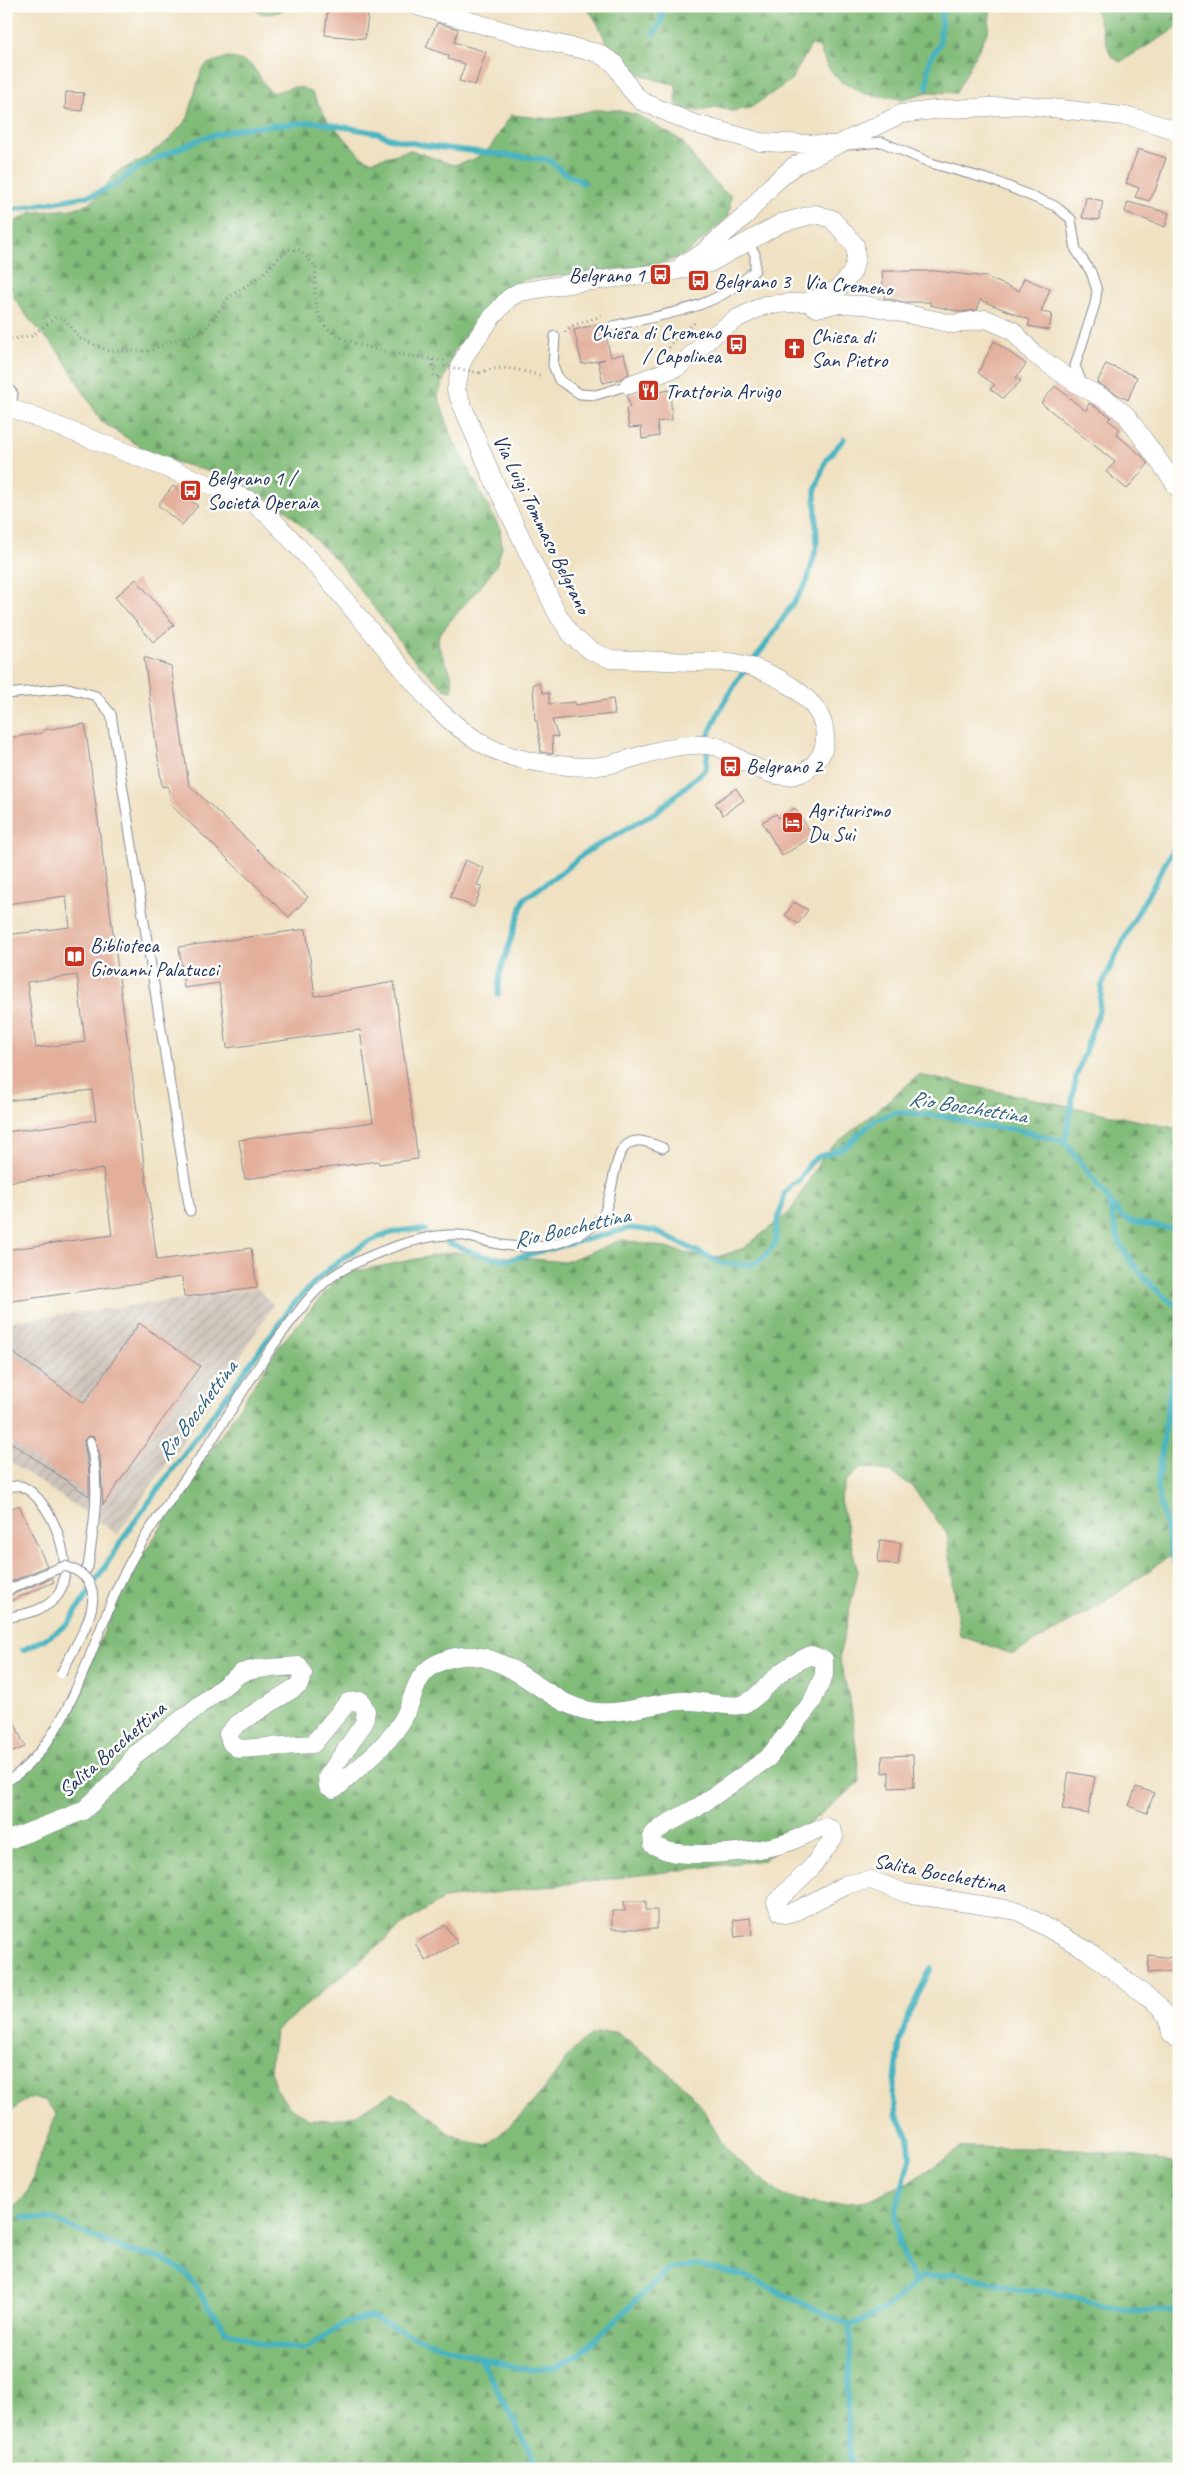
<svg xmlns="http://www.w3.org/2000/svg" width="1185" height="2475" viewBox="0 0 1185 2475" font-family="Caveat,sans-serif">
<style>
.industrial{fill:url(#industrial-furrows)}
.forest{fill:url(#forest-firs);stroke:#4e766c}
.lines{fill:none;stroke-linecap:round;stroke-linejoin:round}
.stream{stroke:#46b4c1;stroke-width:5.5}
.building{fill:#e3af9b;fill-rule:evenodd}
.service-casing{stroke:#858890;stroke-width:11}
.minor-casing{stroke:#858890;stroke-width:19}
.path{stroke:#858890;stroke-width:3;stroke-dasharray:1 4;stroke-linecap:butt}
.service{stroke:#fff;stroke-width:9}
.minor{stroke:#fff;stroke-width:18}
.service-bridge-casing{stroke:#858890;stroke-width:11;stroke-linecap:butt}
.path-bridge{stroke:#858890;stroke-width:3;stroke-dasharray:1 4;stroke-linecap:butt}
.service-bridge{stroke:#fff;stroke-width:9}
.labels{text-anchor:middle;stroke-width:5;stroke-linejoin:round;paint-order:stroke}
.poi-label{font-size:21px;fill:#1b2f5e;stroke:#fdfcf7;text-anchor:start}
.street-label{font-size:21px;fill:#1b2f5e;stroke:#fdfcf7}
.water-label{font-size:22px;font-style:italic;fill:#2a5e81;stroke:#fdfcf7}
</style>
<defs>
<pattern id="industrial-furrows" width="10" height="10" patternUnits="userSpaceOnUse" patternTransform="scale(1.25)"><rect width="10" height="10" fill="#ccc2b9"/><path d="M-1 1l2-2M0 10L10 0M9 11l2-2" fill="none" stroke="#afa7a1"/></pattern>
<pattern id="forest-firs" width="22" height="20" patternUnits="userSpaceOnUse" patternTransform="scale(1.25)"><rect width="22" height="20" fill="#81bc79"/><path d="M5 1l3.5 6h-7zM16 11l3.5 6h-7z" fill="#699966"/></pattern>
</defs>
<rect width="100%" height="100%" fill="#fdfcf7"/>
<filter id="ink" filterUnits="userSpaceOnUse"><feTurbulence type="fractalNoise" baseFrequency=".02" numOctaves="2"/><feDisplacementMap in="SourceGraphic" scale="10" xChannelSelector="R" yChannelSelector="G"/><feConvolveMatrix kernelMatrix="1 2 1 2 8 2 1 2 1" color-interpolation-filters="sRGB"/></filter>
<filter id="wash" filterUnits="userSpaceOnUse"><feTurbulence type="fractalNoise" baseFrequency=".0096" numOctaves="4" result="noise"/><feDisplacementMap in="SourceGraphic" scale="20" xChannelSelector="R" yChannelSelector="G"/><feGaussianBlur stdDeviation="1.12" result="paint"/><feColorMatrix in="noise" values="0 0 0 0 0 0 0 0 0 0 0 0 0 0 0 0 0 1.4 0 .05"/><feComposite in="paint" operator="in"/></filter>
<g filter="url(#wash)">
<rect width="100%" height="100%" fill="#efe1c2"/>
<path class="industrial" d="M258,1289L273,1305L222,1385L117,1534L6,1459V1322Z"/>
<path class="forest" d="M249,6H289C276,16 262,17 249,6Z
M583,6H991L988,31L956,93L928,92L902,99L865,94L840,81L827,66L820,49L812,44L791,80L750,108L732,111L715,107L699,111L681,109L676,102V84C647,80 620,68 606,41C599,27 596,16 583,6Z
M1094,6H1179V27L1120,62L1111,56Z
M228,57C234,59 242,60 247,63C260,69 260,85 273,93L293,87L303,88L312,93L327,119L362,157L371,161L411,150L453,165L473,160L490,148L511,115L553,119L594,110H616L637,115L682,141L700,167L722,190L731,196L729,216L686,254L660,264L521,280L488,306L454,351L438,396L454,442L500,529L502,548L496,565L485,581L439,634C434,656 457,667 452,691L444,689L412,657L341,565L283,507L225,476L155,456L102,422L59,352L29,319L13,296L9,278L13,223L30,213L72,209L91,203L117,172L143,159L168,141L188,118L201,71L207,64Z
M919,1075L1179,1129V1550L1097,1607L1013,1654L960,1636L947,1534L912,1486L889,1471L862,1467L846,1481L840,1500L858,1572L839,1657L851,1706L860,1782L764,1860L443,1899L408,1921L275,2031L270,2070L276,2089L289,2106L308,2119L332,2120L354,2115L393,2093L431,2116L446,2131L465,2141L487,2145C510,2127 531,2106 549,2083C562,2066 573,2045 593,2035C600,2033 609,2033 616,2032L652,2059L687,2089L701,2106L723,2144L737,2160L782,2195L802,2201L824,2205L867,2200L908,2184L962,2147L1080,2149L1179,2163V2469H6V2212C34,2197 31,2176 42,2151C47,2138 52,2127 56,2114L45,2100L28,2098L6,2116V1778L49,1753L131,1573L280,1345L341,1274L452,1252L565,1262L622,1240L653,1245L712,1259L744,1248L790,1212L825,1153Z"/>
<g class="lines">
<path class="stream" d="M654,33L661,22L662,12L666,6
M927,88L929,61L940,43L942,11L936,6
M6,211L92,195L117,184L135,169L166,154L203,138L243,128L315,122L378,133L389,138L427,146L550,160L561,171L584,183
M498,994L500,973L524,899L558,875L586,852L656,812L706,769L709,734L719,711L738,679L764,647L807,582L817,545L815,491L826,460L844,439
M1065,1142L1076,1077L1099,1011L1102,985L1132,923L1179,839
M1109,1204C1113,1217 1115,1234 1121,1245C1134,1269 1156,1293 1179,1307
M446,1242L483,1256L507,1260L630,1228L655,1231L721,1263L746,1265L756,1263L765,1256L776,1242V1227L785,1193L791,1186L800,1179L810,1163L818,1157L844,1148L876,1119L896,1112L952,1117L977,1126L1015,1129L1065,1142L1121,1216L1133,1222L1179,1230
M1179,1351L1170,1390L1157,1488L1179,1583
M23,1650L47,1638L68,1624L130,1528L292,1306C324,1270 373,1224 425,1230
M23,2217L53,2220L128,2251L161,2258L187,2274L225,2330L267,2346L307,2348L343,2324L370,2317L423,2340L492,2361L530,2370L556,2367L580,2354L669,2269L697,2265L742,2275L851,2326L886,2308L923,2276L931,2277L955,2272L1017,2290L1052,2292L1124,2310L1179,2311
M914,2283L898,2241L896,2211L910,2158L909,2138L896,2114L893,2095L900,2042L908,2016L931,1968
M480,2357L539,2469
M850,2469L848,2410L851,2326"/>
</g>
<g id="blocks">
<path class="building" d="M328,6H369L365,39L325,35Z
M437,23L458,29L454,42L486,52L475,85L459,81L465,64L448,59L449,56L426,47Z
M66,92L84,93L82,111L65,109Z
M1138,149L1166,158L1155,191L1149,201L1135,197L1139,188L1126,183Z
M1086,197L1103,201L1099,220L1082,218Z
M1128,202L1169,213L1165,227L1125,212Z
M882,271H936L986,277L1019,291L1024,278L1050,289L1041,312L1052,314L1049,330L1028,326L1030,320L980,300L977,310L961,312L930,305V302H903L884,298Z
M603,323L611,357L624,354L629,374L620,379L603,383L598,361L605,359L582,364L574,330Z
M994,341L1026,364L1016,378L1021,381L1003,398L990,389L995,385L978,373Z
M1106,364L1137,377L1128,400L1097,383Z
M1055,386L1086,411L1089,403L1111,417L1108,420L1120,429L1116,434L1142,456L1148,464L1127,489L1106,472L1115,462L1041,403Z
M653,387L654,393L670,390L672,420L657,422L659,436L642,439L641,427L629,428L626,408L630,407L627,395Z
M173,486L198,506L182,525L158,505Z
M136,579L174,625L153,642L115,597Z
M144,657L171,666L189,785L308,897L289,917L171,805L168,786L162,787Z
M539,683L543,693H549V704L575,702V705L613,699L615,714L552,720L558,737L552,736L553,754L541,752L537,721H535L533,684Z
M85,724L157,1260L251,1248L257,1288L184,1297L182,1277L6,1302V1250L112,1235L103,1169L6,1182V1132L96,1120L92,1090L6,1101V935L70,927L66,896L6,904V738L43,733V730ZM77,975L85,1042L36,1048L27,982Z
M736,788L744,800L723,815L715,803Z
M795,808L813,836L782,856L762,822L776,814L779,818Z
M465,860L484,868L477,885L482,887L474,907L450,897Z
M794,902L808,910L798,924L785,915Z
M306,929L315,996L394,982L418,1159L379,1164L378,1161L245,1179L239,1140L373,1122L360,1030L227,1048L219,983L184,988L179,947Z
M139,1323L200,1366L103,1505L100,1456L94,1437L88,1436L84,1441L89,1473V1496L6,1439V1348L84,1403Z
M19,1505L47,1566L6,1584V1511Z
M880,1540L901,1543L898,1565L878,1562Z
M52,1578L54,1582L6,1603V1597Z
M6,1702L25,1747L6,1755Z
M913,1755L914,1787L889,1788V1772L883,1773L882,1756Z
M1069,1772L1095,1777L1088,1814L1062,1809Z
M1136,1787L1154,1793L1147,1813L1129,1806Z
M624,1901H646V1910H657V1929H612V1911H625Z
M750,1918L752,1935L735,1937L733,1920Z
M445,1925L457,1943L426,1961L415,1943Z
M1149,1955L1179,1959V1971L1148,1973Z"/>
</g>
</g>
<g filter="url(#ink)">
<use href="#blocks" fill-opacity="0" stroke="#858890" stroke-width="1"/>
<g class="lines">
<defs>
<path id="service" d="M849,145L882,142L931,163L997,182L1055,206L1071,219L1076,250L1091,272L1097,290L1095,304L1075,366L1080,378L1078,384
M613,326C664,314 716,310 755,270V254L747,242
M555,336L553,365L559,380L580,394L596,395L629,385
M6,385L13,394L11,408
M6,694L68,688L96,696L111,714L190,1211
M6,1487C11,1487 17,1485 21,1486C52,1498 77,1567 58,1595C46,1611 24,1614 6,1618
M83,1574L88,1567C94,1526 101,1482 90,1442
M6,1591L49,1572
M6,1782C69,1744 91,1642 122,1578C145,1531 179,1489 208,1446C237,1402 263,1356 296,1315C308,1299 321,1283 339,1272C369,1254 423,1233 459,1235C469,1236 479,1240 489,1242C513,1248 540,1250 564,1241C577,1236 593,1229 602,1217C611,1205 612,1172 620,1154C630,1134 645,1141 663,1148"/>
<path id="minor" d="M417,6L522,36L598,53L614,63L630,89L641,101L692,123L760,142L834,145
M683,264L701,254L746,215L771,186L794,166L901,114L934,110L1025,105L1132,117L1179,131
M813,306L817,308L837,304L866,305L953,324L986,319L1012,330L1034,354L1077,384L1110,402L1126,415L1179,489
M6,406L249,500L269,516L319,569L433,705C473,743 503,761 559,765C575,767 591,768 607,765C643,757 677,740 714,746C720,747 726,751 731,754C750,765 778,783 801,773C816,766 825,753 825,737C825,697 770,670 736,663C723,661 708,662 694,662C667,661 639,660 611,659L593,652L573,637L558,615L492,477L456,390L461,364L467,352L492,317L509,298L519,292L574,283L670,272L710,263L781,223L816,214L832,219L855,245L856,259L852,273L839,288L825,296L805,302L765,305L738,318L715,334L678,367L629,385
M6,1841L83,1811L122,1774L135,1755L241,1673L256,1669L299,1666L303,1674L299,1685L236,1725L228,1734L231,1743L239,1749L313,1744L348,1702L361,1701L366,1711L364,1723L327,1777L328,1786L333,1789L340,1785C360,1766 390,1743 403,1719C415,1699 413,1674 438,1663C502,1632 543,1710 598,1712C626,1714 653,1703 680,1701C696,1699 727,1708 741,1705C755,1702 768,1683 779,1674C788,1666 800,1660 811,1655L824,1660V1675L812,1702L768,1758L698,1807L665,1825L652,1835L653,1845C658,1847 665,1851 671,1852C700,1857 757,1852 786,1843C794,1841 819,1827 825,1827C831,1827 834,1832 834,1837L812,1867L776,1902L780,1912L785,1914L796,1911L847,1884L871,1880L905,1893L1018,1911L1088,1951L1158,2005L1168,2018L1171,2033L1179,2040"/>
</defs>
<use href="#service" class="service-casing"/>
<use href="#minor" class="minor-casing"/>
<path class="path" d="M565,332L571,326L605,315
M6,340L31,336L55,318H63L81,339L109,351H150L175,340L203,332L229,297L263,274L287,249L299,250L316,267C315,284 313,309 323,323C340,349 416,357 446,361
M666,352L674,340L697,321
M432,360L434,376L438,377L440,374
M480,373C502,363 521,371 543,376"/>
<use href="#service" class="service"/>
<use href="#minor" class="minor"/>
<defs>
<path id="service-bridge" d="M49,1572L65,1566C122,1584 76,1641 61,1674"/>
</defs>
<use href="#service-bridge" class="service-bridge-casing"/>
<path class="path-bridge" d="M444,366L480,373"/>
<use href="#service-bridge" class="service-bridge"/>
</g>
</g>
<defs>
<symbol id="bus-square" viewBox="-11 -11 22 22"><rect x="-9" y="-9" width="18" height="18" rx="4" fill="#c8321e" stroke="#fdfcf7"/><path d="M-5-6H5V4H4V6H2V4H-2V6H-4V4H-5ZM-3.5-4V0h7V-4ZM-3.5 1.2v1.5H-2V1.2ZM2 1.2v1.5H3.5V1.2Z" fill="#fff"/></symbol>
<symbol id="church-square" viewBox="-11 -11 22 22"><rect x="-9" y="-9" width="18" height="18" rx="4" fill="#c8321e" stroke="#fdfcf7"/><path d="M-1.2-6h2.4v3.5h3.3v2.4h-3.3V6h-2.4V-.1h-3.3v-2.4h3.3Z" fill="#fff"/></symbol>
<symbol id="restaurant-square" viewBox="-11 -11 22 22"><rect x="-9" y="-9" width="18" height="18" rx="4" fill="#c8321e" stroke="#fdfcf7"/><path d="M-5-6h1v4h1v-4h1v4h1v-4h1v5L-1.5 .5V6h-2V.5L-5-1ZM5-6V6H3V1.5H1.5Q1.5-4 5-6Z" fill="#fff"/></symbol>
<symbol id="hotel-square" viewBox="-11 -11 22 22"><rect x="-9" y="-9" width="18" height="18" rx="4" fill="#c8321e" stroke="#fdfcf7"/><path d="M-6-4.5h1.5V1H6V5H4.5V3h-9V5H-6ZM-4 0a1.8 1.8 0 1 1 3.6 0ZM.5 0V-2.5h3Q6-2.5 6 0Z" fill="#fff"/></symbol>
<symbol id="library-square" viewBox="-11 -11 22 22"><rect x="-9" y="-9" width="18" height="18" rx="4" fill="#c8321e" stroke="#fdfcf7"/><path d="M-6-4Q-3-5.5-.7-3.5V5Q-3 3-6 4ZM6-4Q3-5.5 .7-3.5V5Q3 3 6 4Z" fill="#fff"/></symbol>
</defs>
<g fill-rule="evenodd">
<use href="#bus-square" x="648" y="262" width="25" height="25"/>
<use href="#bus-square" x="686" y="268" width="25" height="25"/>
<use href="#bus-square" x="724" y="332" width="25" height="25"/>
<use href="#church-square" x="782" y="336" width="25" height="25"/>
<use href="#restaurant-square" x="636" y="378" width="25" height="25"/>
<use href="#bus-square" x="178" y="478" width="25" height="25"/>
<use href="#bus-square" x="718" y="754" width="25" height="25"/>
<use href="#hotel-square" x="780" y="810" width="25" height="25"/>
<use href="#library-square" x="62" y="944" width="25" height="25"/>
</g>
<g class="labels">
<g class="poi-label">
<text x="645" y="282" text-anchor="end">Belgrano 1</text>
<text x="714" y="288">Belgrano 3</text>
<text x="721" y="339" text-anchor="end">Chiesa di Cremeno<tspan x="721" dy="24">/ Capolinea</tspan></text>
<text x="811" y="343">Chiesa di<tspan x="811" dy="24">San Pietro</tspan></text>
<text x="665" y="398">Trattoria Arvigo</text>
<text x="207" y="485">Belgrano 1 /<tspan x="207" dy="24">Società Operaia</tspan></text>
<text x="746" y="773">Belgrano 2</text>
<text x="808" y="817">Agriturismo<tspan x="808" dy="24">Du Suì</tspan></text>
<text x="90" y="952">Biblioteca<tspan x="90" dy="24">Giovanni Palatucci</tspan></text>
</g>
<g class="street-label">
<text transform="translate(848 285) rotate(5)" y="7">Via Cremeno</text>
<text transform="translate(542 524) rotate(64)" y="7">Via Luigi Tommaso Belgrano</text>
<text transform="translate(112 1749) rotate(-41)" y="7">Salita Bocchettina</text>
<text transform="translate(940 1873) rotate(11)" y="7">Salita Bocchettina</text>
</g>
<g class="water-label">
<text transform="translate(968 1106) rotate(9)" y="8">Rio Bocchettina</text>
<text transform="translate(571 1227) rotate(-13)" y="8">Rio Bocchettina</text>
<text transform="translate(196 1410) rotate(-53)" y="8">Rio Bocchettina</text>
</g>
</g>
<rect width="1185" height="2475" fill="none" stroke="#fdfcf7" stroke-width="25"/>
</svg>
